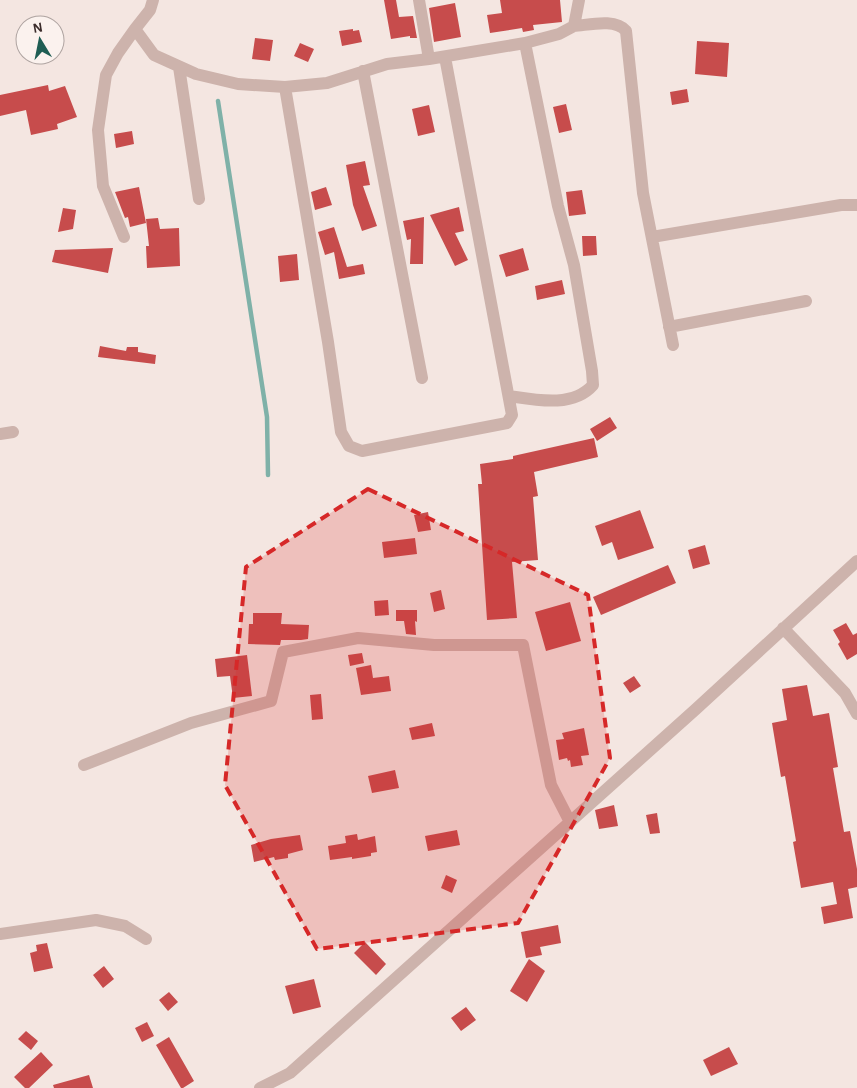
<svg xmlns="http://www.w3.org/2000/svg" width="857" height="1088" viewBox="0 0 857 1088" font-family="'Alegreya Sans',sans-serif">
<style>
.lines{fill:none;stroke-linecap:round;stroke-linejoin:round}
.stream{stroke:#7fb1a8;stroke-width:4.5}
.building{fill:#c74c4c}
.minor{stroke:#cdb3ac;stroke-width:12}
.marked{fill:#d62828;fill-opacity:0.2;stroke:#d62828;stroke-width:4;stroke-dasharray:10 6;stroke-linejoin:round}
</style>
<rect width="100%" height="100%" fill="#f4e6e1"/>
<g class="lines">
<path class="stream" d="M218,101L267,417L268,475"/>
</g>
<path class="building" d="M384,0H396L399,17L413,16L417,38H410V36L391,39Z
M500,0H560L562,22L533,25L534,30L523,32L522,28L490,33L487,15L502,13Z
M455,3L461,37L434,42L429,8Z
M353,29V31L359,30L362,42L342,46L339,31Z
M255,38L273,40L270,61L252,59Z
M697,41L729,43L727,77L695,74Z
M300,43L314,49L308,62L294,56Z
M48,85L49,91L65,86L77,117L57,124L58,129L31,135L26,110L0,116V95Z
M687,89L689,102L672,105L670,92Z
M566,104L572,130L559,133L553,107Z
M429,105L435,132L418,136L412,109Z
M132,131L134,144L116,148L114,134Z
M365,161L370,185L363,186L377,226L362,231L353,205L346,165Z
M139,187L146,223L130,227L128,217L125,218L115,192Z
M326,187L332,205L315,210L311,192Z
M582,190L586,214L569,216L566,192Z
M459,207L464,231L455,233L468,260L455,266L430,215Z
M63,208L76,210L73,229L58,232Z
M424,217L423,264H410L411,239L407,240L403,221Z
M158,218L160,229L179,228L180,266L147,268L146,246H149L146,219Z
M334,227L347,267L363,264L365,274L339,279L334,252L325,255L318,232Z
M582,236H596L597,255L583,256Z
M113,248L108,273L52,262L55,250Z
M523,248L529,270L506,277L499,255Z
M297,254L299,280L280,282L278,256Z
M562,280L565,294L537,300L535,286Z
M100,346L126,351L127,347H138V352L156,355L155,364L98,357Z
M610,417L617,428L597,441L590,429Z
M594,438L598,457L534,472L538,496L533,497L538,560L512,562L517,618L487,620L478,484H482L480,464L513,459V456Z
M640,510L654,548L618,560L612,542L602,546L595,526Z
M428,512L431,530L418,532L414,515Z
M415,538L417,554L384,558L382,542Z
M705,545L710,564L693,569L688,550Z
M668,565L676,583L601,615L593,597Z
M441,590L445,609L434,612L430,593Z
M388,600L389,615L375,616L374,601Z
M570,602L581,641L546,651L535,612Z
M396,610H417V622L415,621L416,635L406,634L404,621H396Z
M253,613H282L281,624L309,625L308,639L301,640H281L280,645L248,644L249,624H253Z
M846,623L853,635L857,633V654L847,660L838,644L840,642L833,630Z
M362,653L364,663L350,666L348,655Z
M247,655L252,696L233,698L230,676L217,677L215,659Z
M371,665L373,678L389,676L391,691L361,695L356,668Z
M634,676L641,686L630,693L623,683Z
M807,685L813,716L829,713L838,767L833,768L844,832L850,831L857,869V887L848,889L853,918L824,924L821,907L837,904L833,882L801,888L793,842L796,841L785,776L781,777L772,723L787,720L782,689Z
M321,694L323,719L312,720L310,695Z
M432,723L435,736L412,740L409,728Z
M584,728L589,755L581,756L583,765L571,767L570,760L568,761L567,758L559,760L556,740L564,739L562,733Z
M395,770L399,788L372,793L368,776Z
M614,805L618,826L599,829L595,810Z
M657,813L660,833L650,834L646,815Z
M457,830L460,845L428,851L425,836Z
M357,834L358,840L375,836L377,852L371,853V856L352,859V857L330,860L328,846L346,843L345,836Z
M300,835L303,850L288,854V858L275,860L274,857L254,862L251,845L271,839Z
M446,875L457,880L452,893L441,888Z
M558,925L561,943L540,947L542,955L526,958L521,932Z
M365,942L386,964L376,975L354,953Z
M47,943L53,968L34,972L30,953L37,951L36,945Z
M529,959L545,971L527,1002L510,991Z
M104,966L114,979L103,988L93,975Z
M314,979L321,1007L293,1014L285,986Z
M169,992L178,1002L168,1011L159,1000Z
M466,1007L476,1020L461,1031L451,1018Z
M147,1022L154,1036L142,1042L135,1028Z
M26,1031L38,1041L31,1050L18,1039Z
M169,1037L194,1081L183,1088H181L156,1045Z
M729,1047L738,1064L711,1076L703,1060Z
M41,1052L53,1065L29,1088H25L14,1077Z
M89,1075L93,1088H54L53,1085Z"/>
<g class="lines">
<path class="minor" d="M153,0L150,10L135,29L154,55L196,74L238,84L285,87L327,83L387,64L429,59L525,43L559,34L574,26L579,0
M419,0L429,59
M574,26C589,25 615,18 626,31L643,193L673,345
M179,67L199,199
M363,71L422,378
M285,87L328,342L341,432L349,446L362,451L507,423L512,415L445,57
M124,237L103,186L98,130L106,75L118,53L135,29
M652,237L841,205H857
M669,327L806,301
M509,396C536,400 573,408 593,385L592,371L574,265L558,206L525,43
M0,434L13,432
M783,628L845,693L857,714
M84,765L191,723L271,701L283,652L358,638L434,645H523L551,785L570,822
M0,934L96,920L125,926L146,939
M260,1088L290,1073L696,709L857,561"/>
</g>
<path class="marked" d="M368,489L588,595L610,758L518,923L317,949L225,785L246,567Z"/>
<g transform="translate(40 40) rotate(350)"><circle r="24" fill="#fbf2ee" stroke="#aea3a0"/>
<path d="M0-4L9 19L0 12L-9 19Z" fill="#1f5d53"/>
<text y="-8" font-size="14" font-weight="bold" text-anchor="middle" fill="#3b2c2b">N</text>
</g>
</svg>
